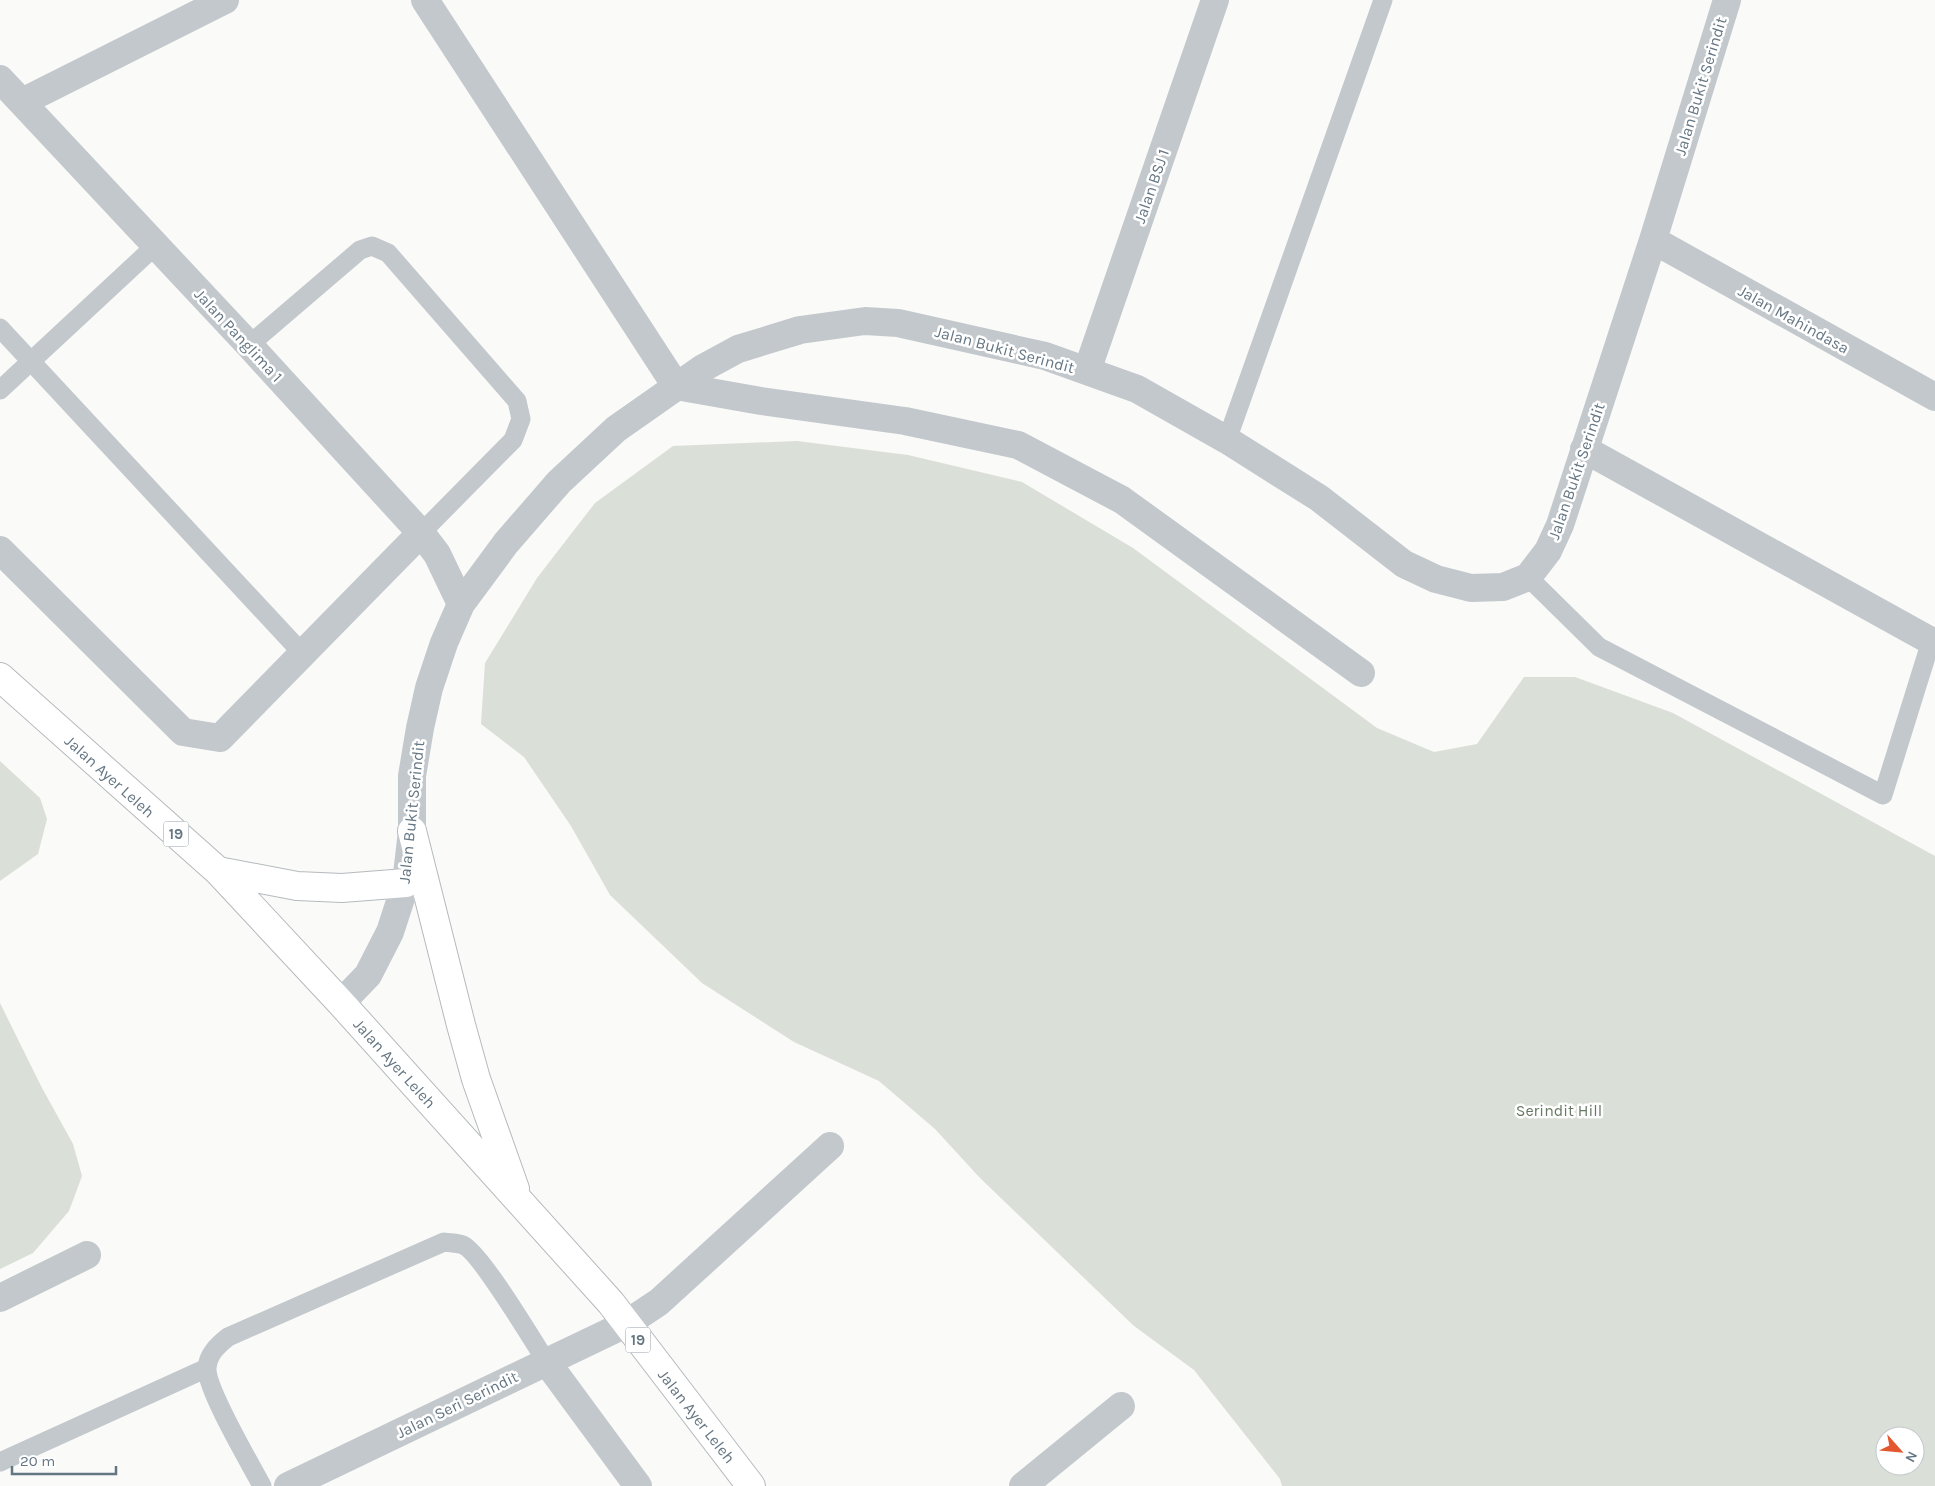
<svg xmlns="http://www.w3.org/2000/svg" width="1935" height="1486" viewBox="0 0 1935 1486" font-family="Karla,sans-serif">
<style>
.green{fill:#dadfd7;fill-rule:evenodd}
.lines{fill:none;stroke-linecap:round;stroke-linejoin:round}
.primary-casing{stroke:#b5babe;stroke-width:30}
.lane{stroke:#c3c8cc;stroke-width:19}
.street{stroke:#c3c8cc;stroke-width:28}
.primary{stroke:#fff;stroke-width:28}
.labels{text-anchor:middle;stroke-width:5;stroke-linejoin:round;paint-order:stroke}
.shield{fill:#fff;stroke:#939fa8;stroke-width:1}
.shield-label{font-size:15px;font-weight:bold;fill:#657683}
.street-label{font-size:16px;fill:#657683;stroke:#fff}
.park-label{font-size:16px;fill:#687a64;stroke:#fff}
</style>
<rect width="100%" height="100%" fill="#fafaf8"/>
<path class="green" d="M797,441L908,455L1022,482L1133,548L1377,728L1434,752L1477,744L1524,677H1575L1673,713L1935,856V1486H1282L1280,1479L1194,1370L1134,1326L980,1178L935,1129L879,1081L794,1042L702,983L610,895L571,826L524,757L481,724L485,663L537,578L595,503L673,446ZM1885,1436H1915V1466H1885Z
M0,761L40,798L47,819L38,854L0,881Z
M0,1003L41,1086L73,1144L82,1176L69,1211L33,1253L0,1269Z"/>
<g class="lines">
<defs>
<path id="primary" d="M0,677L218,871L341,1003L611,1303L751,1486
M412,831L461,1025L476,1079L515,1189
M218,871L297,886L342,888L406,883"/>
</defs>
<use href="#primary" class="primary-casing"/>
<path class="lane" d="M0,328L303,654
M249,345L360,250L372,246L388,253L517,401L521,419L513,440L421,533
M0,390L155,246
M1227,440L1383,0
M1528,577L1599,647L1883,795L1931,641
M0,1462L207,1368
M262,1486C250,1463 206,1389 207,1368C208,1354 218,1345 228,1337L444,1242C450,1243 458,1243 463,1245C480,1252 533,1341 546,1361"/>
<path class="street" d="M425,0L676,386L761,401L905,421L1018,445L1122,500L1361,673
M0,79L249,345L421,533L437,554L461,604
M22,102L225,0
M1653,240L1935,397
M1087,371L1215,0
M1584,449L1931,641
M0,550L183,732L220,738L421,533
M341,1003L368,975L390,932L406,883L412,831V776L420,728L429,688L444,643L461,604L506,543L559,482L616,429L703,368L738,349L800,330L865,321L898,323L1045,356L1137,389L1227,440L1319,498L1404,564L1436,579L1471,588L1503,587L1528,577L1548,551L1560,525L1653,240L1727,0
M0,1298L87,1255
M546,1361L638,1486
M288,1486L626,1324L659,1302L830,1146
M1023,1486L1121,1406"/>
<use href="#primary" class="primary"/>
</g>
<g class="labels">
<g class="shield">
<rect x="163.5" y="821.5" width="25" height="25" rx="4"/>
<rect x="625.5" y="1327.5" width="25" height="25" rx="4"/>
</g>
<g class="shield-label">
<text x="176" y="839">19</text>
<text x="638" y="1345">19</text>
</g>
<g class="street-label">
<text transform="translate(1700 86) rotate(-73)" y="6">Jalan Bukit Serindit</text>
<text transform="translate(1151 186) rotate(-71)" y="6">Jalan BSJ 1</text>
<text transform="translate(1794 319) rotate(29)" y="6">Jalan Mahindasa</text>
<text transform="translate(239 335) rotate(47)" y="6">Jalan Panglima 1</text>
<text transform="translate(1005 349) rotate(15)" y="6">Jalan Bukit Serindit</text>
<text transform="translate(1576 471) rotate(-71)" y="6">Jalan Bukit Serindit</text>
<text transform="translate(110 776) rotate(42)" y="6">Jalan Ayer Leleh</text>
<text transform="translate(411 812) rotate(-84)" y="6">Jalan Bukit Serindit</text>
<text transform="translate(395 1063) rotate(48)" y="6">Jalan Ayer Leleh</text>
<text transform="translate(457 1404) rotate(-26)" y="6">Jalan Seri Serindit</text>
<text transform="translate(697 1416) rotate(52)" y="6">Jalan Ayer Leleh</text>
</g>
<g class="park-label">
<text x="1559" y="1116">Serindit Hill</text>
</g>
</g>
<g transform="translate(1900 1451) rotate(117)"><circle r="24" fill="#ffffff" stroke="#c1c8cd"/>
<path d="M0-4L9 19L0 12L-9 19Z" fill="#e4572e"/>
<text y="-8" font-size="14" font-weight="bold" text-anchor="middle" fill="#657683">N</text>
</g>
<path d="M12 1466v8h104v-8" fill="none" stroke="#657683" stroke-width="2.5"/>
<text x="20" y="1466" font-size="15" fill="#657683" stroke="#ffffff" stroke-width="4" paint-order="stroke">20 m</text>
</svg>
